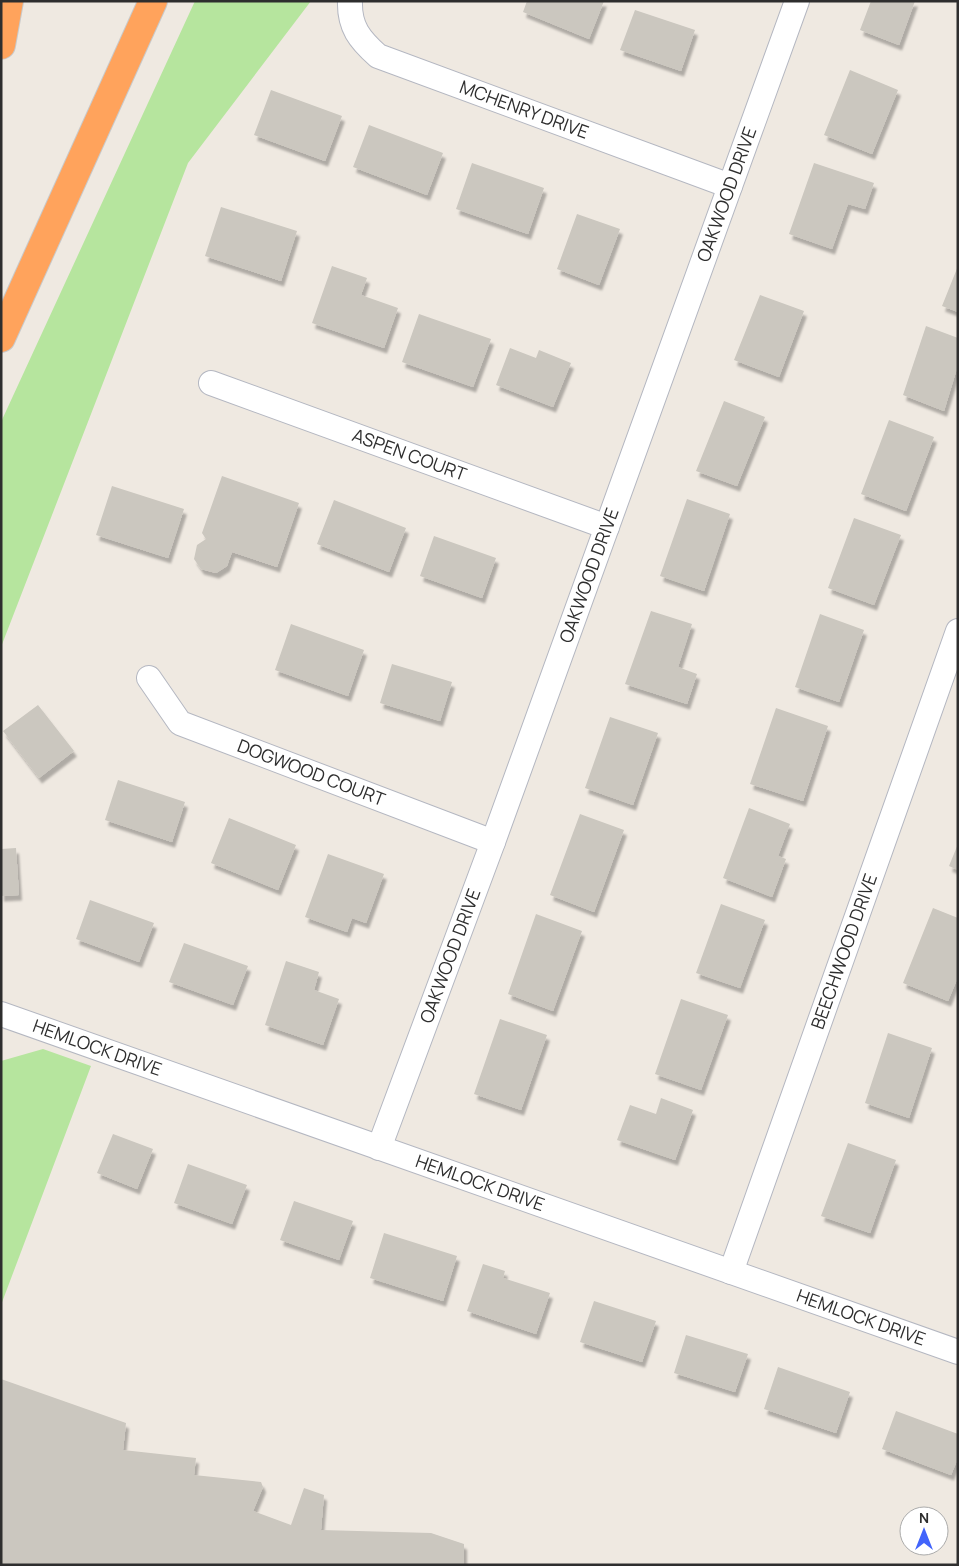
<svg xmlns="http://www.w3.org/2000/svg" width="959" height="1566" viewBox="0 0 959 1566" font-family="Manrope,sans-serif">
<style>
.green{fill:#b6e59e}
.building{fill:#cbc7bf;filter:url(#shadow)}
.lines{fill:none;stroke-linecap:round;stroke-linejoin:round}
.minor-casing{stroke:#b4b7c1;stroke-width:26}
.motorway-casing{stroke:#c9c9c9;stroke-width:30}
.minor{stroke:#fff;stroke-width:24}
.motorway{stroke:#ffa35c;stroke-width:28}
.labels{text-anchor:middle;stroke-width:4;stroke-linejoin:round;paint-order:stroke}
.street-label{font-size:18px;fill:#2e2e2e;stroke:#fff}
</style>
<defs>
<filter id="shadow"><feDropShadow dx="3" dy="5.5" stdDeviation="1" flood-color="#0004"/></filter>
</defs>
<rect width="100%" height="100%" fill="#efe9e1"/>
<path class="green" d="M195,1H311L188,163L1,647V422Z
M43,1049L91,1066L1,1305V1061Z"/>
<path class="building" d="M527,1H604L589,39L523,12Z
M871,1H915L899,45L860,30Z
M635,10L695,30L681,71L620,50Z
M850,70L898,90L872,154L824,135Z
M271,90L342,116L325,161L254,135Z
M369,125L443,153L427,195L353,167Z
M472,163L544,188L528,234L456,209Z
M814,163L874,183L865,209L848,204L832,249L789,234Z
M221,207L297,231L281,281L205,256Z
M577,214L620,229L599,285L557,269Z
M332,266L367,278L361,295L398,308L384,348L312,323Z
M958,266V312L942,306Z
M760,295L804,311L779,377L734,360Z
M419,314L491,339L473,387L402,362Z
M926,326L958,338V365L944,411L903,395Z
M510,348L536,358L539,350L571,363L553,407L496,385Z
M724,401L765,417L737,486L696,471Z
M889,420L934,437L906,511L861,494Z
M222,476L299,503L277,567L232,552L227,566L216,573L201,569L194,559L197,545L206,539L202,533Z
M112,486L184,509L168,558L96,535Z
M687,499L730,514L704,591L660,576Z
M334,500L406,528L389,572L317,544Z
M854,518L901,535L874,605L828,588Z
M434,536L496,558L482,598L420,576Z
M651,611L692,624L678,667L697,674L687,704L625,684Z
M820,614L864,630L839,702L795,687Z
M291,624L364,650L348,696L275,670Z
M392,664L452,682L440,721L380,703Z
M38,705L74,751L39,778L3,731Z
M776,708L828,726L803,801L750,784Z
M610,717L658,733L633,805L585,788Z
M118,780L185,802L172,842L105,820Z
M749,808L790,824L778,856L786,859L772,897L723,878Z
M580,814L624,830L594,912L550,895Z
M229,818L296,845L278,890L211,863Z
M958,844V870L949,866Z
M16,848L19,895L1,896V849Z
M328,854L384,874L366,923L352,918L347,932L305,917Z
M90,900L154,923L139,962L76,939Z
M721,904L765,920L740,988L696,973Z
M933,908L958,918V977L948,1001L903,983Z
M536,914L582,931L553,1011L508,994Z
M184,943L248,966L233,1005L169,982Z
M286,961L319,972L314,990L339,999L323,1045L265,1025Z
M681,999L728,1015L701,1090L655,1074Z
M500,1019L547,1035L521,1110L474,1094Z
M888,1033L932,1048L909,1118L865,1103Z
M661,1098L693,1110L675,1160L617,1140L630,1105L656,1114Z
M113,1134L153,1149L137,1189L97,1173Z
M848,1143L896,1160L870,1233L821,1216Z
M188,1164L247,1185L232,1224L174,1203Z
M294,1201L353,1221L339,1260L280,1240Z
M384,1233L457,1256L443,1301L370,1278Z
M483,1264L505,1271L503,1278L550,1293L536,1334L467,1311Z
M594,1301L656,1321L642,1362L580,1342Z
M686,1335L748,1354L735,1392L674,1373Z
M778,1367L850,1392L836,1433L764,1409Z
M1,1379L126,1423L123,1450L196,1458L194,1475L261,1482L263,1487L253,1511L291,1525L304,1488L324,1495L321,1530L431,1533L464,1544V1565H1Z
M896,1411L958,1434V1458L951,1475L882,1449Z"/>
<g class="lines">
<defs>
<g id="minor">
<path id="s1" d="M350,1C349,27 360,40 378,56L730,186"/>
<path id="s2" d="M211,383L607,527"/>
<path id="s3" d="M149,678L180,723L493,842"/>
<path id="s4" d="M1,1014L958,1352"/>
<path id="s5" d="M379,1148L493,842L797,1"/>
<path id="s6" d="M731,1272L958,631"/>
</g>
<path id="motorway" d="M1,45L9,1
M1,338L153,1"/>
</defs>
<use href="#minor" class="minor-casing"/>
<use href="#motorway" class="motorway-casing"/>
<use href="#minor" class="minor"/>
<use href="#motorway" class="motorway"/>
</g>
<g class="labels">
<g class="street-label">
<text dy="6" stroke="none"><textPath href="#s1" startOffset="220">MCHENRY DRIVE</textPath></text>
<text dy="6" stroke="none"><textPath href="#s5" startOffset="1015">OAKWOOD DRIVE</textPath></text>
<text dy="6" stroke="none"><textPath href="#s2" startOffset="211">ASPEN COURT</textPath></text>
<text dy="6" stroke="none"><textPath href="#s5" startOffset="610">OAKWOOD DRIVE</textPath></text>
<text dy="6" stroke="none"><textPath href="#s3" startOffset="195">DOGWOOD COURT</textPath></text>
<text dy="6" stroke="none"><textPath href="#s6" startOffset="340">BEECHWOOD DRIVE</textPath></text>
<text dy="6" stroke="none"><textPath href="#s5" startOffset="205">OAKWOOD DRIVE</textPath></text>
<text dy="6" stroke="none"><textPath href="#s4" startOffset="102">HEMLOCK DRIVE</textPath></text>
<text dy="6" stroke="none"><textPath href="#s4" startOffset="508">HEMLOCK DRIVE</textPath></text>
<text dy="6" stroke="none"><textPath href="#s4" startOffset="912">HEMLOCK DRIVE</textPath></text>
</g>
</g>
<rect width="959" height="1566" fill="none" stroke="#2e2e2e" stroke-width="5"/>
<g transform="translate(924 1531)"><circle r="24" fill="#ffffff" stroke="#ababab"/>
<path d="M0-4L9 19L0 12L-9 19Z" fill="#4264fb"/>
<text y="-8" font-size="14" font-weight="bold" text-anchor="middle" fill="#2e2e2e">N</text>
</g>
</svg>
